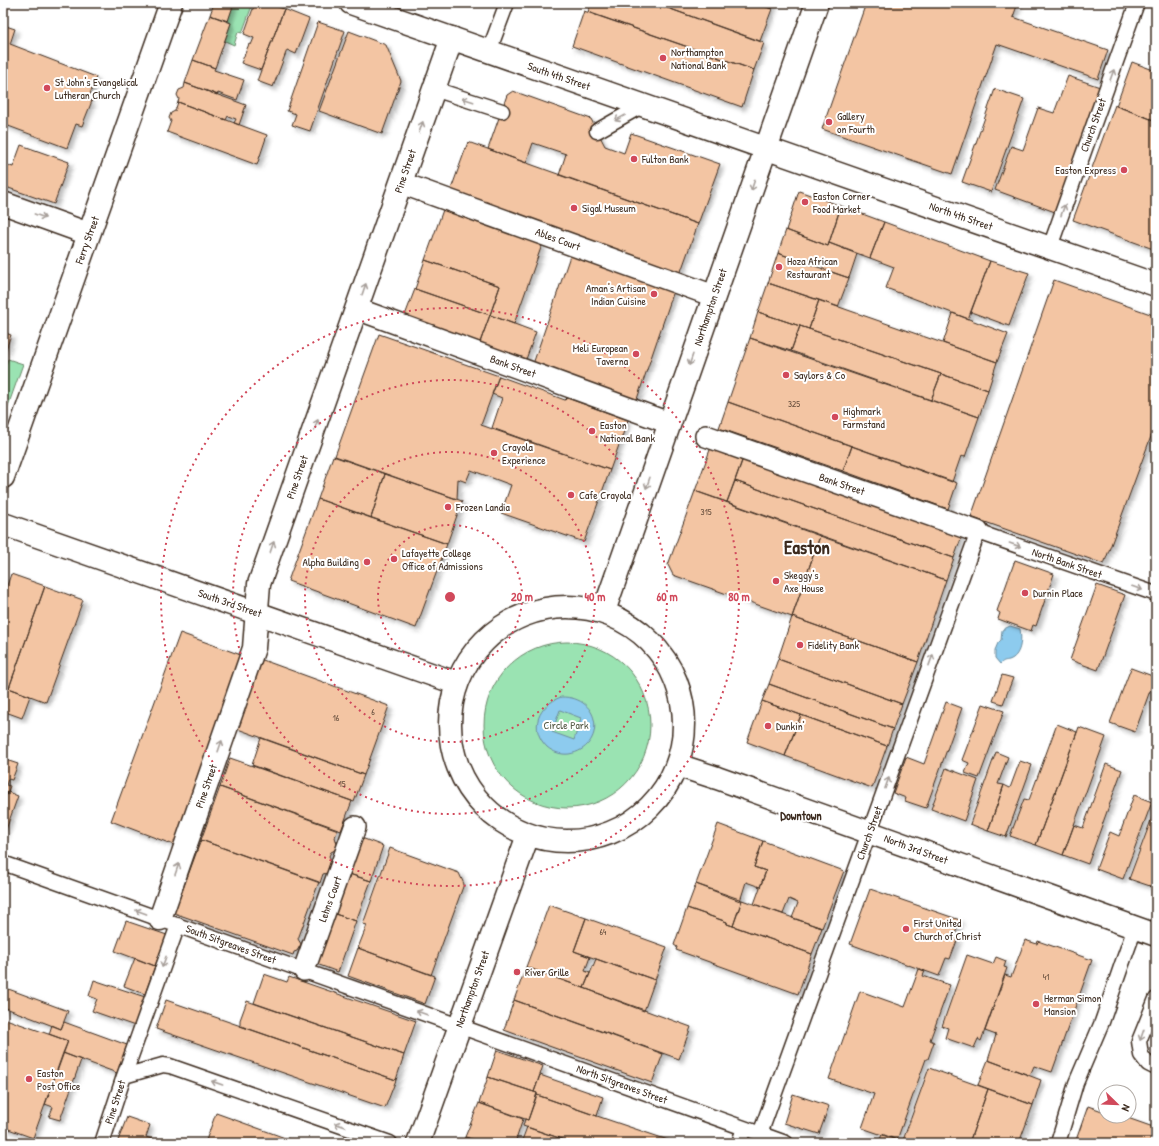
<svg xmlns="http://www.w3.org/2000/svg" width="1159" height="1146" viewBox="0 0 1159 1146" font-family="'Patrick Hand',sans-serif">
<style>
.green{fill:#9ae3b2;stroke:#6a8668}
.water{fill:#8dcbee;stroke:#6c8b9b;fill-rule:evenodd}
.building{fill:#f3c5a3;stroke:#3b2a1e;filter:url(#shadow)}
.lines{fill:none;stroke-linecap:round;stroke-linejoin:round}
.service-casing{stroke:#3b2a1e;stroke-width:17}
.pedestrian-casing{stroke:#3b2a1e;stroke-width:24}
.minor-casing{stroke:#3b2a1e;stroke-width:25}
.tertiary-casing{stroke:#3b2a1e;stroke-width:25}
.primary-casing{stroke:#3b2a1e;stroke-width:25}
.service{stroke:#fff;stroke-width:14}
.pedestrian{stroke:#fff;stroke-width:21}
.minor{stroke:#fff;stroke-width:22}
.tertiary{stroke:#fff;stroke-width:22}
.primary{stroke:#fff;stroke-width:22}
.oneway{stroke:#a79f9a}
.ring{fill:none;stroke:#d1495b;stroke-width:2;stroke-dasharray:2 4}
.poi-dot{fill:#d1495b;stroke:#fff;stroke-width:1.5}
.labels{text-anchor:middle;stroke-width:4;stroke-linejoin:round;paint-order:stroke}
.number-label{font-size:9px;fill:#69513f}
.poi-label{font-size:11px;fill:#3b2a1e;stroke:#fff;text-anchor:start}
.street-label{font-size:11px;fill:#3b2a1e;stroke:#fff}
.park-label{font-size:11px;fill:#535843;stroke:#fff}
.neighbourhood-label{font-size:12px;font-weight:bold;fill:#3b2a1e;stroke:#fff}
.town-label{font-size:19px;font-weight:bold;fill:#3b2a1e;stroke:#fff}
.centre{fill:#d1495b;stroke:#fff;stroke-width:2}
.ring-label{font-size:12px;text-anchor:middle;font-weight:bold;fill:#d1495b;stroke:#fff;stroke-width:4;stroke-linejoin:round;paint-order:stroke}
</style>
<defs>
<filter id="shadow"><feDropShadow dx="3.5" dy="3.5" stdDeviation="2" flood-color="#0004"/></filter>
</defs>
<rect width="100%" height="100%" fill="#fff"/>
<filter id="ink" filterUnits="userSpaceOnUse"><feTurbulence type="fractalNoise" baseFrequency=".025" numOctaves="2"/><feDisplacementMap in="SourceGraphic" scale="8" xChannelSelector="R" yChannelSelector="G"/><feConvolveMatrix kernelMatrix="1 2 1 2 8 2 1 2 1" color-interpolation-filters="sRGB"/></filter>
<g filter="url(#ink)">
<path class="green" d="M234,3H253L242,33L238,32L234,45L225,41L231,23L228,21Z
M8,359L23,364L3,420V372Z
M484 725a83 83 0 1 1 166 0a83 83 0 1 1-166 0Z"/>
<path class="water" d="M1010,626L1020,629C1022,640 1021,656 1009,660C1005,661 1004,660 1000,664L995,658V650L998,643L1001,640L1002,630Z
M561,697C603,696 606,748 569,754C561,755 553,752 547,747C528,728 539,705 561,697ZM560,710L581,718L574,740L552,732Z"/>
<path class="building" d="M214,3H234L228,21L210,15Z
M255,3H268L284,9L261,70L241,63L249,44L251,45L254,38L244,34Z
M591,3H654L764,43L754,70L588,12Z
M654,3H756L772,9L760,41Z
M756,3H774L772,9Z
M866,3H1018L1013,17L1108,50L1098,79L997,44L952,174L822,129Z
M284,9L309,19L296,54L287,50L273,87L257,81Z
M584,11L754,70L742,107L572,46Z
M210,15L231,23L215,68L193,60Z
M318,22L345,31L310,131L292,125L296,114L287,111Z
M3,25L15,29L10,44L96,77L88,100L92,101L82,126L76,124L67,148L3,124Z
M349,31L386,45L401,81L382,134L319,111Z
M193,60L215,68L214,70L244,80L237,100L218,93L217,95L185,83Z
M1132,62L1156,71V121L1116,106Z
M1068,76L1100,87L1055,212L995,190L1011,146L1023,150L1038,108L1054,113Z
M185,83L246,105L239,125L234,123L236,119L228,116L226,120L178,102L179,99L177,95L179,90L184,88Z
M995,89L1024,99L991,192L962,182Z
M513,91L591,119L605,146L624,153L631,133L720,164L698,224L559,175L566,154L533,143L526,163L488,149L507,95Z
M178,102L267,135L257,165L167,132L171,121L169,118L171,113L175,111Z
M1115,105L1156,121V250L1073,220Z
M468,142L698,224L680,274L450,192Z
M21,145L69,162L54,204L3,186V168L4,164L13,167Z
M799,191L841,206L828,246L786,230Z
M841,206L884,222L870,258L829,243Z
M444,207L543,242L514,324L490,315L500,286L425,260Z
M884,222L990,261L968,319L886,288L894,267L870,258Z
M786,230L828,246L829,243L857,254L849,278L822,269L825,264L809,258L807,264L778,253Z
M572,250L676,285L636,402L533,364Z
M778,253L849,278L838,307L768,283Z
M425,260L500,286L490,315L415,289Z
M990,261L1029,273L1009,326L971,312Z
M1054,280L1156,316V423L1104,564L971,517Z
M768,283L819,300L809,329L758,312Z
M415,289L490,315L479,345L404,318Z
M819,300L997,362L988,390L809,329Z
M758,312L800,326L791,351L750,338Z
M953,313L1008,334L997,362L943,343Z
M490,315L536,332L525,362L479,345Z
M800,326L941,374L931,400L791,351Z
M3,332L11,335L3,358Z
M379,334L499,376L481,425L610,470L584,542L501,513L511,485L471,470L466,482L458,479L457,499L335,456Z
M750,338L979,417L965,457L961,456L952,482L728,402Z
M941,374L988,390L979,417L931,400Z
M499,376L565,400L567,398L628,420L610,470L492,428L502,398L492,394Z
M728,402L852,446L843,471L719,428Z
M852,446L957,483L948,509L843,471Z
M711,447L743,458L727,502L695,491Z
M333,456L385,474L371,518L318,499Z
M743,458L962,536L954,558L735,481Z
M385,474L462,501L447,544L371,518Z
M735,481L954,558L946,580L727,502Z
M695,491L820,536L792,617L673,575L668,565Z
M318,499L447,544L416,628L288,581Z
M820,536L946,580L918,662L792,617Z
M1015,560L1054,574L1036,626L1033,625L1031,631L998,619L1000,613L997,611Z
M11,574L45,586L9,688L3,686V597Z
M1097,585L1125,595L1098,670L1070,660Z
M45,586L83,600L46,702L9,688Z
M792,617L918,662L902,704L778,659Z
M180,633L241,655L174,845L111,821Z
M260,659L389,706L364,775L235,728Z
M778,659L902,704L893,729L769,684Z
M1131,668L1155,677L1135,732L1110,723Z
M1002,675L1013,678L1003,704L993,701Z
M769,684L893,729L887,746L762,701Z
M3,686L30,696L22,718L3,711Z
M762,701L801,715L785,756L747,742Z
M946,702L962,708L926,808L905,801L906,798L893,793L906,757L924,764Z
M983,704L1004,711L979,778L965,773L969,763L962,760Z
M801,715L887,746L872,788L785,756Z
M1057,724L1077,732L1036,845L1010,836L1024,799L1029,800Z
M1079,727L1106,737L1063,855L1036,845Z
M261,738L364,775L354,802L252,765Z
M996,752L1008,757L998,784L1004,785L988,831L970,824Z
M230,758L352,801L341,831L220,787Z
M3,759L18,764L12,780L8,779L6,785L10,786L7,795L3,794Z
M1020,761L1032,765L1006,837L988,831L1004,785L1010,788Z
M1106,764L1122,770L1088,864L1063,855L1074,825L1083,828Z
M946,768L978,780L964,821L931,809Z
M220,787L338,829L335,837L337,844L335,850L331,852L329,856L331,860L327,873L323,874L320,883L201,840Z
M8,792L18,796L3,838V794L7,795Z
M1134,795L1152,802L1123,879L1096,869L1110,832L1119,836Z
M1156,807V888L1129,879Z
M718,824L763,841L754,867L766,871L760,887L746,882L740,901L696,884Z
M359,837L383,846L371,881L346,873Z
M201,840L319,882L298,939L301,944L297,951L294,952L293,955L174,913Z
M763,841L844,871L822,928L792,918L798,903L789,899L783,914L754,904L766,871L754,867Z
M390,848L459,873L464,884L431,975L358,948L367,925L363,924Z
M346,873L371,881L356,921L332,913Z
M696,884L742,900L733,926L727,924V922L687,908Z
M870,889L960,920L954,937L958,938L950,959L946,958L939,976L850,944Z
M742,900L822,928L812,954L733,926Z
M549,905L586,918L574,951L590,957L585,971L590,973L584,988L526,967Z
M687,908L727,922V924L733,926L812,954L798,994L676,950L677,947L674,945Z
M332,913L356,921L338,972L314,963Z
M586,918L667,947L655,980L574,951Z
M126,921L167,935L155,966L115,951Z
M1025,940L1037,944L1038,941L1092,960L1052,1072L1034,1066L1031,1073L1029,1075L988,1060L996,1035L985,1031L1005,975L1011,977Z
M358,948L435,976L425,1004L348,976Z
M967,955L993,964L996,957L1006,961L1004,967L1007,968L981,1041L978,1039L974,1048L945,1038L948,1028L942,1026Z
M135,958L155,966L145,994L124,986Z
M596,959L655,980L644,1011L584,988Z
M526,967L691,1027L679,1059L514,1000Z
M919,969L925,971L923,976L950,985L930,1040L934,1042L928,1059H926L897,1140L862,1128L874,1094L829,1079L860,991L905,1007Z
M264,974L287,982L289,977L416,1021L404,1055L254,1003Z
M94,980L145,997L135,1026L92,1011L97,999L89,996Z
M3,987L68,1011L61,1029L3,1007Z
M166,1000L396,1080L385,1108L156,1029Z
M514,1000L663,1054L652,1083L504,1030Z
M247,1001L404,1055L396,1080L240,1026V1020Z
M3,1018L68,1041L33,1138L3,1127Z
M64,1022L127,1045L117,1073L63,1053L68,1041L49,1034L52,1025L61,1029Z
M497,1050L543,1066L534,1092L488,1077Z
M63,1053L81,1060L60,1120L49,1117L53,1107L45,1104Z
M988,1060L1041,1080L1033,1105L978,1085Z
M929,1068L988,1089L969,1143H902Z
M540,1075L603,1097L597,1116L537,1095V1093L534,1092Z
M488,1077L537,1093L528,1120L479,1103Z
M988,1089L1033,1105L1019,1143H969Z
M793,1094L829,1106L819,1134L784,1123Z
M537,1095L597,1116L677,1143L571,1142L523,1126L525,1119L528,1120Z
M479,1103L523,1119L515,1143H484L465,1137Z
M1088,1106L1105,1112V1116H1122L1156,1128V1143H1120L1114,1141L1113,1143H1075Z
M216,1113L299,1143H205Z
M127,1117L150,1125L146,1137L164,1143H117Z
M527,1127L571,1142L570,1143H521Z
M882,1134L897,1140L896,1143H879Z
M465,1137L484,1143H463Z
M181,1139L193,1143H179Z"/>
<g class="lines">
<defs>
<path id="service" d="M489,51L507,3
M434,89L502,111
M597,131L643,105
M1050,247L1137,3
M3,863L786,1143
M1156,999L1139,1041L1141,1055L1148,1064L1156,1068
M124,1076L163,1065L170,1066L390,1143
M760,1134L978,532L1156,594
M102,1143L124,1076L178,925
M739,1143L744,1128
M1058,1143L1076,1083L1102,1022L1122,964L1135,928"/>
<path id="pedestrian" d="M401,183L714,296
M357,309L669,423
M706,436L978,532
M304,970L355,827"/>
<path id="minor" d="M3,203L89,234
M3,477L171,3
M160,919L254,648L259,584L452,38"/>
<path id="tertiary" d="M351,3L1156,285"/>
<path id="primary" d="M3,524L456,683
M450 724a117 117 0 1 1 234 0a117 117 0 1 1-234 0Z
M604,611L817,3
M677,765L717,778L1156,935
M418,1143L528,835"/>
</defs>
<use href="#service" class="service-casing"/>
<use href="#pedestrian" class="pedestrian-casing"/>
<use href="#minor" class="minor-casing"/>
<use href="#tertiary" class="tertiary-casing"/>
<use href="#primary" class="primary-casing"/>
<use href="#service" class="service"/>
<use href="#pedestrian" class="pedestrian"/>
<use href="#minor" class="minor"/>
<use href="#tertiary" class="tertiary"/>
<use href="#primary" class="primary"/>
</g>
<defs><path id="oneway-shaft" d="M-6 0H5M1.5-3L5.5 0L1.5 3" fill="none" stroke-width="1.6" stroke-linecap="round" stroke-linejoin="round"/></defs>
<g class="oneway">
<use href="#oneway-shaft" transform="translate(1112 75) rotate(-70)"/>
<use href="#oneway-shaft" transform="translate(468 100) rotate(-162)"/>
<use href="#oneway-shaft" transform="translate(620 118) rotate(151)"/>
<use href="#oneway-shaft" transform="translate(421 127) rotate(-71)"/>
<use href="#oneway-shaft" transform="translate(753 185) rotate(109)"/>
<use href="#oneway-shaft" transform="translate(1063 210) rotate(-70)"/>
<use href="#oneway-shaft" transform="translate(40 216) rotate(20)"/>
<use href="#oneway-shaft" transform="translate(364 289) rotate(-71)"/>
<use href="#oneway-shaft" transform="translate(691 360) rotate(109)"/>
<use href="#oneway-shaft" transform="translate(316 425) rotate(-71)"/>
<use href="#oneway-shaft" transform="translate(648 483) rotate(109)"/>
<use href="#oneway-shaft" transform="translate(1015 545) rotate(19)"/>
<use href="#oneway-shaft" transform="translate(272 547) rotate(-71)"/>
<use href="#oneway-shaft" transform="translate(1137 588) rotate(20)"/>
<use href="#oneway-shaft" transform="translate(931 660) rotate(-70)"/>
<use href="#oneway-shaft" transform="translate(220 746) rotate(-71)"/>
<use href="#oneway-shaft" transform="translate(887 783) rotate(-70)"/>
<use href="#oneway-shaft" transform="translate(177 869) rotate(-71)"/>
<use href="#oneway-shaft" transform="translate(141 912) rotate(-160)"/>
<use href="#oneway-shaft" transform="translate(164 962) rotate(110)"/>
<use href="#oneway-shaft" transform="translate(422 1013) rotate(-160)"/>
<use href="#oneway-shaft" transform="translate(1142 1035) rotate(109)"/>
<use href="#oneway-shaft" transform="translate(217 1083) rotate(-161)"/>
<use href="#oneway-shaft" transform="translate(340 1125) rotate(-161)"/>
</g>
</g>
<g class="ring">
<circle cx="450" cy="597" r="72"/>
<circle cx="450" cy="597" r="145"/>
<circle cx="450" cy="597" r="217"/>
<circle cx="450" cy="597" r="289"/>
</g>
<g class="poi-dot">
<circle cx="663" cy="58" r="4"/>
<circle cx="47" cy="88" r="4"/>
<circle cx="829" cy="122" r="4"/>
<circle cx="634" cy="159" r="4"/>
<circle cx="1124" cy="170" r="4"/>
<circle cx="805" cy="202" r="4"/>
<circle cx="574" cy="208" r="4"/>
<circle cx="779" cy="267" r="4"/>
<circle cx="654" cy="294" r="4"/>
<circle cx="636" cy="354" r="4"/>
<circle cx="786" cy="375" r="4"/>
<circle cx="835" cy="417" r="4"/>
<circle cx="592" cy="431" r="4"/>
<circle cx="494" cy="453" r="4"/>
<circle cx="571" cy="495" r="4"/>
<circle cx="448" cy="507" r="4"/>
<circle cx="394" cy="559" r="4"/>
<circle cx="367" cy="562" r="4"/>
<circle cx="776" cy="581" r="4"/>
<circle cx="1025" cy="593" r="4"/>
<circle cx="800" cy="645" r="4"/>
<circle cx="768" cy="726" r="4"/>
<circle cx="906" cy="929" r="4"/>
<circle cx="517" cy="972" r="4"/>
<circle cx="1036" cy="1004" r="4"/>
<circle cx="29" cy="1079" r="4"/>
</g>
<g class="labels">
<g class="number-label">
<text x="794" y="407">325</text>
<text x="706" y="515">315</text>
<text x="373" y="715">6</text>
<text x="336" y="721">16</text>
<text x="342" y="787">15</text>
<text x="603" y="935">64</text>
<text x="1046" y="980">41</text>
</g>
<g class="poi-label">
<text x="671" y="56">Northampton<tspan x="671" dy="13">National Bank</tspan></text>
<text x="55" y="86">St John's Evangelical<tspan x="55" dy="13">Lutheran Church</tspan></text>
<text x="837" y="120">Gallery<tspan x="837" dy="13">on Fourth</tspan></text>
<text x="642" y="163">Fulton Bank</text>
<text x="1116" y="174" text-anchor="end">Easton Express</text>
<text x="813" y="200">Easton Corner<tspan x="813" dy="13">Food Market</tspan></text>
<text x="582" y="212">Sigal Museum</text>
<text x="787" y="265">Hoza African<tspan x="787" dy="13">Restaurant</tspan></text>
<text x="646" y="292" text-anchor="end">Aman's Artisan<tspan x="646" dy="13">Indian Cuisine</tspan></text>
<text x="628" y="352" text-anchor="end">Meli European<tspan x="628" dy="13">Taverna</tspan></text>
<text x="794" y="379">Saylors &amp; Co</text>
<text x="843" y="415">Highmark<tspan x="843" dy="13">Farmstand</tspan></text>
<text x="600" y="429">Easton<tspan x="600" dy="13">National Bank</tspan></text>
<text x="502" y="451">Crayola<tspan x="502" dy="13">Experience</tspan></text>
<text x="579" y="499">Cafe Crayola</text>
<text x="456" y="511">Frozen Landia</text>
<text x="402" y="557">Lafayette College<tspan x="402" dy="13">Office of Admissions</tspan></text>
<text x="359" y="566" text-anchor="end">Alpha Building</text>
<text x="784" y="579">Skeggy's<tspan x="784" dy="13">Axe House</tspan></text>
<text x="1033" y="597">Durnin Place</text>
<text x="808" y="649">Fidelity Bank</text>
<text x="776" y="730">Dunkin'</text>
<text x="914" y="927">First United<tspan x="914" dy="13">Church of Christ</tspan></text>
<text x="525" y="976">River Grille</text>
<text x="1044" y="1002">Herman Simon<tspan x="1044" dy="13">Mansion</tspan></text>
<text x="37" y="1077">Easton<tspan x="37" dy="13">Post Office</tspan></text>
</g>
<g class="street-label">
<text transform="translate(559 76) rotate(19)" y="4">South 4th Street</text>
<text transform="translate(1093 125) rotate(-70)" y="4">Church Street</text>
<text transform="translate(405 171) rotate(-71)" y="4">Pine Street</text>
<text transform="translate(961 216) rotate(19)" y="4">North 4th Street</text>
<text transform="translate(558 239) rotate(20)" y="4">Ables Court</text>
<text transform="translate(87 240) rotate(-70)" y="4">Ferry Street</text>
<text transform="translate(710 307) rotate(-71)" y="4">Northampton Street</text>
<text transform="translate(513 366) rotate(20)" y="4">Bank Street</text>
<text transform="translate(297 477) rotate(-71)" y="4">Pine Street</text>
<text transform="translate(842 484) rotate(19)" y="4">Bank Street</text>
<text transform="translate(1067 563) rotate(19)" y="4">North Bank Street</text>
<text transform="translate(230 603) rotate(19)" y="4">South 3rd Street</text>
<text transform="translate(206 786) rotate(-71)" y="4">Pine Street</text>
<text transform="translate(869 833) rotate(-70)" y="4">Church Street</text>
<text transform="translate(916 849) rotate(20)" y="4">North 3rd Street</text>
<text transform="translate(330 899) rotate(-70)" y="4">Lehns Court</text>
<text transform="translate(231 944) rotate(20)" y="4">South Sitgreaves Street</text>
<text transform="translate(472 989) rotate(-70)" y="4">Northampton Street</text>
<text transform="translate(622 1084) rotate(20)" y="4">North Sitgreaves Street</text>
<text transform="translate(115 1102) rotate(-72)" y="4">Pine Street</text>
</g>
<g class="park-label">
<text x="566" y="729">Circle Park</text>
</g>
<g class="neighbourhood-label">
<text x="801" y="820">Downtown</text>
</g>
<g class="town-label">
<text x="807" y="554">Easton</text>
</g>
</g>
<circle cx="450" cy="597" r="6" class="centre"/>
<g class="ring-label">
<text x="522" y="601">20 m</text>
<text x="595" y="601">40 m</text>
<text x="667" y="601">60 m</text>
<text x="739" y="601">80 m</text>
</g>
<rect width="1159" height="1146" fill="none" stroke="#fff" stroke-width="16"/>
<rect x="8" y="8" width="1143" height="1130" fill="none" stroke="#3b2a1e" stroke-width="1.5" filter="url(#ink)"/>
<g transform="translate(1117 1104) rotate(113)"><circle r="19" fill="#ffffff" stroke="#b1aaa5"/>
<path d="M0-3L7 15L0 10L-7 15Z" fill="#d1495b"/>
<text y="-6" font-size="11" font-weight="bold" text-anchor="middle" fill="#3b2a1e">N</text>
</g>
</svg>
